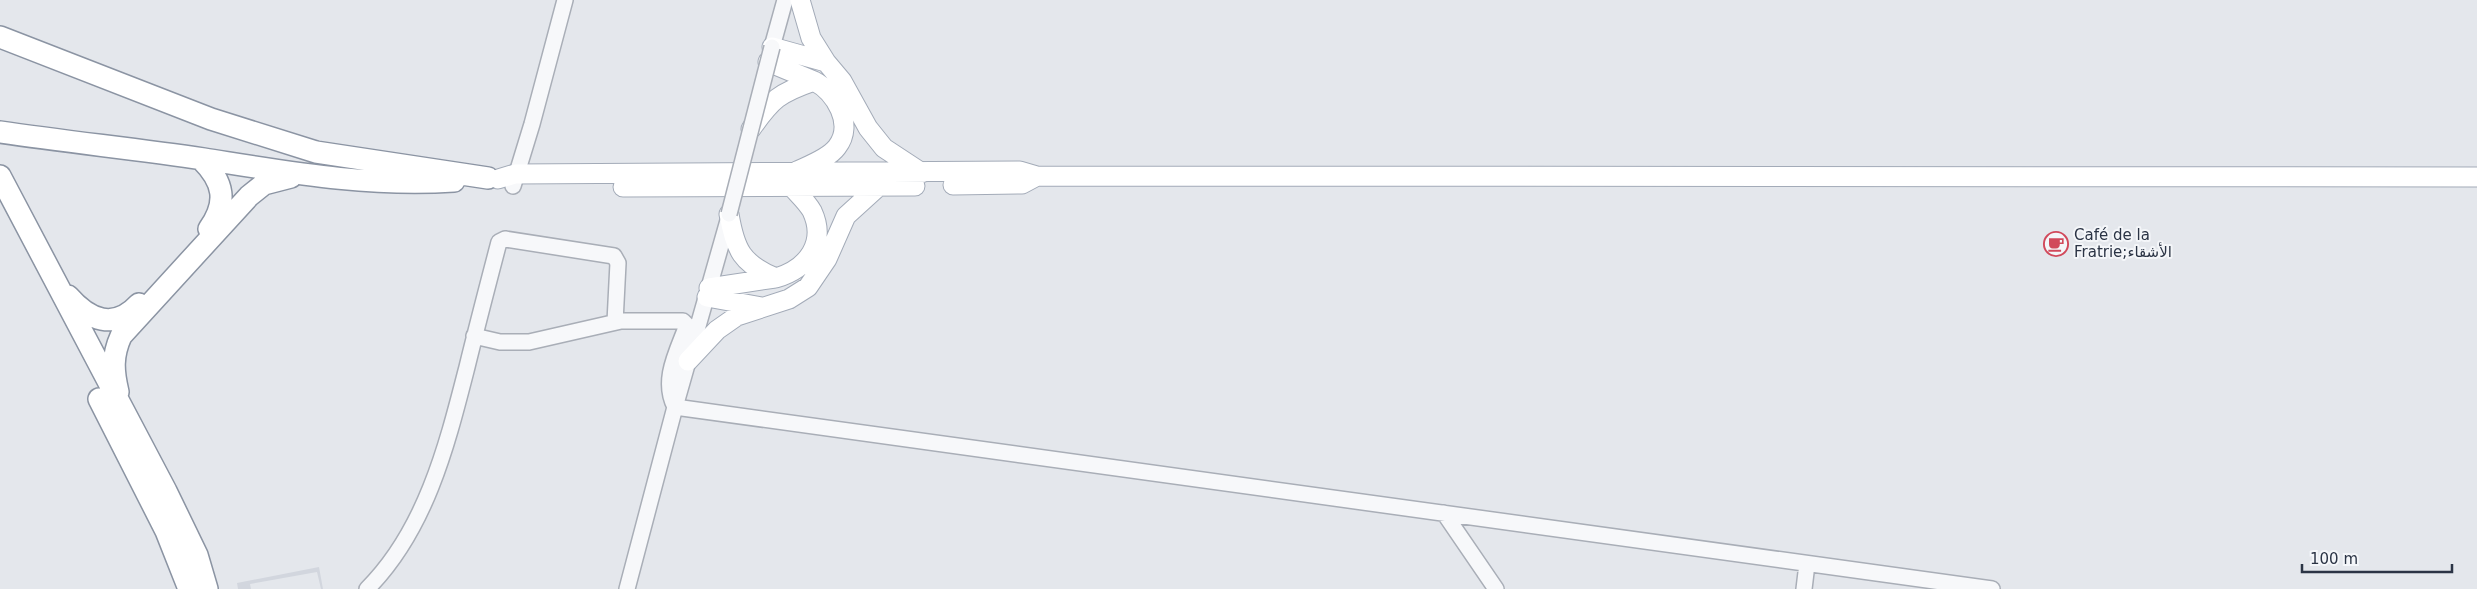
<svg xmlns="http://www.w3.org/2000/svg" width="2477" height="589" viewBox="0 0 2477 589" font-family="'DejaVu Sans','Noto Sans Arabic',sans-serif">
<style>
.built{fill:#d2d6de}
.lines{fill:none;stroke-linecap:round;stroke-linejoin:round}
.minor-casing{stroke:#a9aeb7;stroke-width:18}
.major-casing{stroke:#a3abb8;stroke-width:21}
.highway-casing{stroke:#8b94a3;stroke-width:24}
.minor{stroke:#f7f8fa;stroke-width:15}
.major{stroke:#fff;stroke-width:19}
.highway{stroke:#fff;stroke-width:21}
.minor-bridge-casing{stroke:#a9aeb7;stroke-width:18;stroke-linecap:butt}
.minor-bridge{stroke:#f7f8fa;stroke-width:15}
.labels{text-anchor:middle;stroke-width:4;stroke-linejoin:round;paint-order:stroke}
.poi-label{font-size:15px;fill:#2b3445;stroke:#f4f6f9;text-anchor:start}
</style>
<rect width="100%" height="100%" fill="#e4e7ec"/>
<path class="built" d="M319,567L323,589H321L317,572L250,584L251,589H238L237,583Z"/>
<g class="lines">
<defs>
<path id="minor" d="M772,47L785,0
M513,186L532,124L565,0
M474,336L500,342H529L621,321H683L687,325C677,352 661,380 675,407L1992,589
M1444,513L1496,589
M367,589C426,530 447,445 467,367C477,326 488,284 499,242L505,239L614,256L618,263L615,322
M627,589L675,407L729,217
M1804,589L1807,564"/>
<path id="major" d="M800,0L811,38L826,62L842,81L868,128L884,148L922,173
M772,47L826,62
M768,62L814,81
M751,129C772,99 779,93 814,81C835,92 855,124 837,147C829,158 810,165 797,171
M498,179L515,174L1020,171L1037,176L2477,177
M953,185L1022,184L1037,176
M623,187L915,186
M729,214C735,250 742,264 776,278C807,269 827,243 812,211C807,202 798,194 792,187
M709,288L775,278
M707,297L762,307
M688,361L717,330L737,316L789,299L808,287L827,259L846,216L879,186"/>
<path id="highway" d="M0,37L211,119L316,152L488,178
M0,132C68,142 136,149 204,159C287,172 369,187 454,181
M201,159C224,182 228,202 209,229
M0,176L166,491L197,555L207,589
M68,296C89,320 114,331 139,304
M118,392C113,371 112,356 121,336L249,196L264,184L291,177
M99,399L166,531L189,589"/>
</defs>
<use href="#minor" class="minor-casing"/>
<use href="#major" class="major-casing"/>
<use href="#highway" class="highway-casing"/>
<use href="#minor" class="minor"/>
<use href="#major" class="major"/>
<use href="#highway" class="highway"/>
<defs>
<path id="minor-bridge" d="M729,214L772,47"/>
</defs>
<use href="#minor-bridge" class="minor-bridge-casing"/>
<use href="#minor-bridge" class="minor-bridge"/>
</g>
<defs>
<symbol id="cafe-ring" viewBox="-11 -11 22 22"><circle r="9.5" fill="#f4f6f9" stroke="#d1495b" stroke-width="1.5"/><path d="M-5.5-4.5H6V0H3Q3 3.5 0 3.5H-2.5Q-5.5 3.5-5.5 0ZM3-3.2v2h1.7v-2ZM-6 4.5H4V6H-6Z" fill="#d1495b"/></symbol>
</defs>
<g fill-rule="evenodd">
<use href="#cafe-ring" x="2042" y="230" width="28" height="28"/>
</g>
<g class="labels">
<g class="poi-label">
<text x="2074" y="240">Café de la<tspan x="2074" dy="17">Fratrie;الأشقاء</tspan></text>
</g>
</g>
<path d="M2302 564v8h150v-8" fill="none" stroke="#2b3445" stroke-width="2.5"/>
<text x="2310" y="564" font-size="15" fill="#2b3445" stroke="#f4f6f9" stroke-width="4" paint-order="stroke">100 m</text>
</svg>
